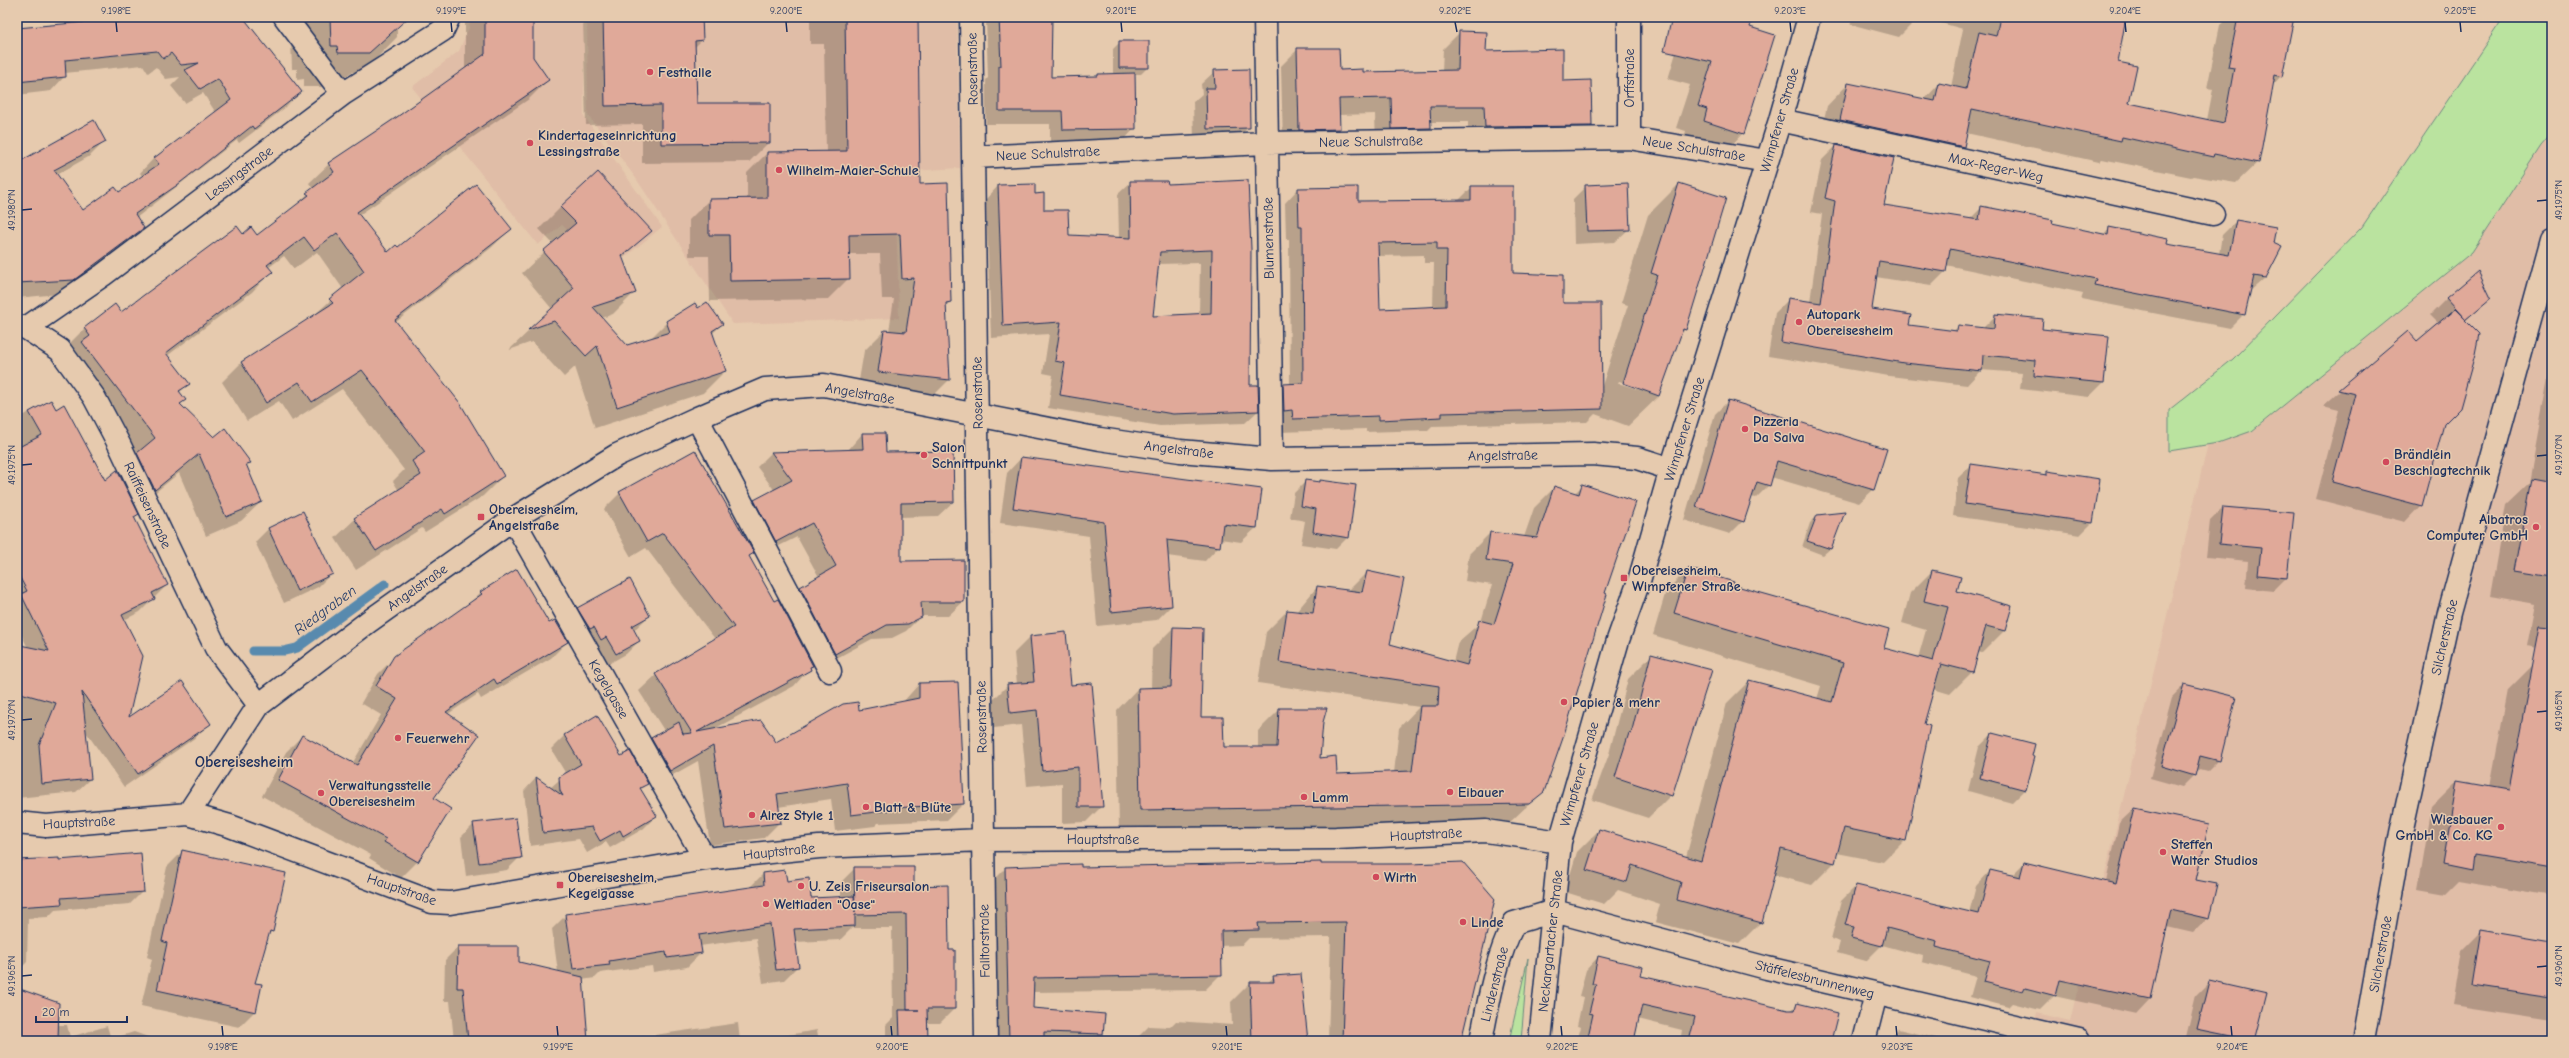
<svg xmlns="http://www.w3.org/2000/svg" width="2569" height="1058" viewBox="0 0 2569 1058" font-family="'Comic Neue',sans-serif">
<style>
.built{fill:#e0bda7}
.green{fill:#bae39f;stroke:#6a897e}
.shadow{fill:#0003;fill-rule:evenodd}
.lines{fill:none;stroke-linecap:round;stroke-linejoin:round}
.stream{stroke:#598aae;stroke-width:9}
.building{fill:#e0a999;stroke:#1b2f5e;fill-rule:evenodd}
.minor-casing{stroke:#1b2f5e;stroke-width:25}
.minor{stroke:#e6caae;stroke-width:22}
.ticks{fill:none;stroke:#1b2f5e;stroke-width:1.5}
.poi-dot{fill:#d1495b;stroke:#e6caae;stroke-width:1.5}
.labels{text-anchor:middle;stroke-width:3;stroke-linejoin:round;paint-order:stroke}
.street-label{font-size:14px;fill:#1b2f5e;stroke:#e6caae}
.poi-label{font-size:14px;font-weight:bold;fill:#1b2f5e;stroke:#e6caae;text-anchor:start}
.water-label{font-size:15px;font-style:italic;fill:#253e6b;stroke:#e6caae}
.quarter-label{font-size:16px;font-weight:bold;fill:#1b2f5e;stroke:#e6caae}
.neatline{fill:none;stroke:#1b2f5e;stroke-width:1.5}
.ticks-label{font-size:10px;text-anchor:middle;fill:#1b2f5e}
</style>
<rect width="100%" height="100%" fill="#e6caae"/>
<filter id="ink" filterUnits="userSpaceOnUse"><feTurbulence type="fractalNoise" baseFrequency=".025" numOctaves="2"/><feDisplacementMap in="SourceGraphic" scale="8" xChannelSelector="R" yChannelSelector="G"/><feConvolveMatrix kernelMatrix="1 2 1 2 8 2 1 2 1" color-interpolation-filters="sRGB"/></filter>
<g filter="url(#ink)">
<path class="built" d="M470,17H584V116L662,227L608,271L562,225L538,245L412,87L459,51L469,28Z
M587,17H957L960,168L895,172L899,318L733,324L635,177L588,115Z
M2552,133V1041H2029L2037,1013L2070,1021L2208,444L2218,443L2252,431L2472,252L2541,146Z"/>
<path class="green" d="M2504,17H2552V133L2541,146L2472,252L2252,431L2218,443L2169,451V410L2233,359L2362,227Z
M1528,958L1521,1041H1509Z"/>
<path class="shadow" d="M75,17H243L300,92L286,107L239,143L237,140L136,218L143,228L128,243L58,294L17,298V164L105,141L90,156L56,175L83,212L119,194L143,177L140,173L154,158L216,113L203,93L185,103L171,86L180,77L166,79L156,67L148,73L143,65L65,73V76L51,91L17,95V29L70,24Z
M304,17H397V37L363,72H351L334,87H304V79L297,80V69H292L291,39L298,23Z
M465,17H532L524,47L548,80L529,99L359,215L388,253L398,249L511,229L491,248L396,322L503,476L483,496L425,532L422,528L356,570L335,538L355,519L399,491L393,481L404,470L342,389L292,421L279,401L247,421L222,382L241,363L311,318L343,289L317,252L294,269L284,256L268,268L271,272L252,292L167,356L188,384L179,393L180,404L214,439L250,463L246,467L261,502L241,521L206,536L179,473L135,509L137,514L133,518L167,585L140,612L124,620L128,719L210,723L196,737L124,787L84,729L90,779L76,792L17,798V650L21,646L28,648L17,626V419L50,401L105,481L118,474L135,457L65,348L84,329L115,305L121,313L243,235L257,236L288,213L313,189L309,183L329,164L465,69Z
M583,17H701L702,40L694,48L696,104L769,142L749,162L642,163V124L586,125Z
M810,17H917L919,185L950,302L945,307L949,380L929,400L857,392L864,351L884,331H889L894,299H882L880,254H849V278L828,299L710,301L709,256H689V220L709,200L747,199V173L767,153L826,152L824,44H810Z
M986,17H1052L1050,78H1096L1099,75L1113,74V49L1120,42L1148,67L1141,74H1134L1135,128L1122,142L1050,143V124H986V80L988,78Z
M1689,17H1752L1748,28L1743,133L1721,156L1682,144L1686,131L1676,128L1690,85L1668,79L1686,20Z
M1853,17H2125L2116,63L2128,103L2207,120L2213,89L2207,88L2220,25L2229,17H2293L2281,76L2272,86L2258,162L2236,183L2193,176L2191,177L2102,159L2099,162L1966,133L1963,147L1941,168L1893,157L1883,206L1970,219L1982,207L2103,235L2109,228L2166,245L2219,254L2222,235L2236,221L2265,278L2249,292L2244,314L2230,328L2081,299L2083,293L1946,265L1945,272L1931,286L1876,277L1871,310L1908,326L1953,332L1958,326L1982,329L1996,315L2040,330L2103,383L2089,397L2020,389L2022,373L1981,370L1967,385L1889,376L1768,356L1775,313L1789,299L1810,302L1822,214L1811,212L1822,160L1837,145L1819,141L1827,106L1848,84L1924,100L1939,84L1951,87L1963,29L1919,17L1899,37L1850,24Z
M1460,32L1485,52L1562,82L1591,126L1574,142L1468,144V122H1429L1430,128L1413,145H1376L1375,114L1338,115L1339,129L1322,146H1283L1281,66L1298,49L1339,71L1362,73L1442,71L1443,49Z
M1215,71L1249,127L1235,140L1194,141L1193,102L1202,94L1201,84Z
M1247,181L1249,386L1258,411L1245,423L1160,426L1048,408L1053,375L1043,373L1049,334L991,338L986,199L998,186L1034,185V195L1043,211L1068,236L1119,239L1118,194L1131,182L1167,185ZM1200,263L1199,314L1152,317L1158,264Z
M1679,184L1685,330L1680,334L1659,396L1628,426L1595,414L1587,422L1432,426L1428,430L1366,432V429L1280,432L1270,398L1284,385H1290L1289,239H1286L1285,203L1298,189L1358,202L1458,201L1472,187L1512,274L1562,304L1601,389L1628,305L1621,303L1648,215ZM1424,255V263H1434L1433,308L1379,310L1378,256ZM1619,381L1643,389V391L1618,383Z
M1586,186L1629,229L1615,242L1574,244L1573,199Z
M561,207L650,231L622,258L634,293L613,314L602,318L627,346L650,339L667,322L698,309L722,324L712,334L725,371L703,393L595,428L575,367L564,377L532,342L509,350L552,309L522,273L553,244L539,229Z
M2447,298H2490L2465,321L2443,423L2421,505L2405,522L2316,499L2339,410L2323,406L2408,332L2417,342L2439,324L2430,315Z
M2552,356V651L2528,646L2536,604L2490,596L2506,505L2529,483Z
M1728,401L1886,449L1873,490L1859,503L1771,477L1769,485L1756,498L1751,497L1743,521L1730,534L1684,520L1715,414Z
M862,434L953,502L938,516L900,517V562L963,602L948,616H921L906,631L892,638L872,639L820,667L786,602L800,588L819,577L797,537L761,555L740,515L755,501L775,491L757,467L771,453L848,450Z
M1021,458L1261,490L1256,528L1241,542L1220,539L1219,546L1205,561L1167,556L1171,606L1157,620L1097,626L1089,536L1000,523L1007,473Z
M1971,465L2044,476L2048,472L2092,523L2080,535L1953,516L1958,478Z
M1306,481L1318,483L1321,481L1348,537L1336,549L1301,544L1305,521L1290,518L1294,493Z
M1582,486L1604,594L1543,791L1507,825L1119,831L1117,710L1138,688H1151L1152,649L1173,628L1202,629L1200,718L1223,748H1258V731L1280,709L1322,721L1319,759L1336,775L1394,773L1399,728L1419,707L1258,683L1266,632L1287,611L1296,612L1317,587L1348,591L1367,572L1388,644L1453,662L1458,642L1481,622L1492,585L1465,581L1469,554L1490,533L1524,537L1534,508L1555,487L1574,494Z
M620,493L753,553L748,557L812,666L794,686L714,729L775,744L858,711L903,702L919,684L963,804L947,820L878,823L875,826L835,831L831,799L778,807L780,822L764,838L710,845L698,761L653,786L636,755L652,739L665,732L639,691L656,675L715,639L646,548L631,557L604,509Z
M2223,508L2292,514L2286,578L2273,591L2246,588L2248,561L2206,557L2210,521Z
M303,512L331,574L318,587L284,603L255,542L268,529Z
M1843,513L1830,549L1823,555L1802,547L1810,523L1817,516Z
M1688,569L1883,649L1918,658L1926,630L1902,623L1910,593L1932,571L2004,631L1982,653L1977,652L1972,672L1950,694L1933,689L1922,725L1905,840L1883,862L1837,853L1834,863L1812,885L1774,875L1761,922L1739,944L1655,922L1660,904L1618,890L1604,904L1565,892L1577,852L1599,830L1686,857L1727,703L1749,681L1817,699L1821,686L1653,635L1666,591Z
M481,592L549,624L567,642L551,658L481,699L478,694L448,714L433,799L449,809L417,862L401,878L369,858L371,855L262,796L286,752L302,736L352,764L381,715L361,703L378,674L395,657L468,605Z
M578,609L649,616L633,631L639,641L626,654L603,667L565,622Z
M1030,637L1070,686L1102,806L1086,822L1062,823V783L1027,786L1021,725L994,728L992,701L1008,685L1017,684L1014,653Z
M1651,656L1671,795L1648,818L1592,800L1609,754L1628,679Z
M2533,665L2552,669V897L2459,881L2446,894L2418,889L2432,806L2457,781L2490,787L2508,690Z
M2184,685L2219,760L2207,772L2195,769L2194,775L2182,787L2150,778L2172,697Z
M597,717L621,757L647,783L640,790L656,816L643,829L610,848L606,842L587,853L579,839L530,846L524,791L536,778L550,788L566,774L551,749L564,736Z
M1992,734L2025,790L2012,803L1968,791L1979,747Z
M2134,809L2195,880L2208,918L2193,933L2167,927L2150,999L2136,1014L2054,996L2040,1010L2012,1003L2008,1007L1970,997L1976,976L1922,962L1923,956L1882,945L1866,961L1837,953L1840,942L1831,939L1841,901L1856,886L1969,913L1976,886L1990,871L2011,876L2024,863L2106,882L2119,823Z
M474,824L520,857L507,870L466,876L461,837Z
M183,851L272,931L268,935L254,984L255,1011L239,1027L141,1006L152,959L147,957L167,867Z
M17,861L143,891L130,904L55,910L48,917L28,918L27,962L17,972Z
M1462,863L1460,1041H1328L1331,937L1249,938L1242,945L1220,946V975L1205,990L1033,992L1032,1009L1104,1015L1102,1034L1095,1041H993L990,884L1006,868Z
M855,868L913,887L948,951L954,1009L940,1023H926L927,1038L923,1041H886V1025L893,1018L892,928H852L840,940L795,942L798,966L784,980L763,983L756,938L700,946L701,953L687,967L653,972L652,966L600,973L595,978L582,980L587,1041H454L450,1001H444L445,960L458,947H518V963L558,972L552,929L566,915L749,888L763,874L786,883L811,899L841,898V882Z
M2482,930L2552,942V1020L2453,1005L2462,950Z
M1598,957L1640,976L1790,1011L1798,1004L1830,1041H1680L1682,1030L1638,1019L1633,1041H1577L1581,1027L1577,1026L1583,997L1579,996L1586,970Z
M1274,977L1307,1041H1134L1149,1026L1170,1027L1176,1021L1232,1025L1231,1002L1250,983H1267Z
M2209,982L2265,995L2254,1041H2185L2196,995Z
M17,989L58,1025H67L70,1037L107,1026L111,1039L134,1032L159,1041H17Z
M738,1023L740,1041H637L641,1037Z
M1898,1029L1949,1041H1886Z
M817,1030L819,1041H753Z
M222,1037L223,1041H208Z"/>
<g class="lines">
<path class="stream" d="M253,651H284L297,648L385,584"/>
</g>
<path class="building" d="M85,17H243L302,92L254,129L252,126L176,186L135,214L144,228L74,280L17,283V163L94,120L106,142L54,170L83,210L115,187L119,192L159,164L154,158L231,100L218,79L200,89L185,70L199,63L181,65L171,53L163,59L157,51L65,60L66,77L17,82V28L85,22Z
M330,17H409L369,53H338L337,46H331Z
M485,17H533V57L549,80L357,212L388,252L396,245L398,247L476,184L512,229L395,320L460,403L504,476L445,514L442,509L376,551L354,518L421,475L412,461L425,452L362,370L312,402L299,382L266,403L241,362L333,303L329,299L364,271L337,233L314,250L304,237L267,265L273,272L166,353L190,384L179,391L186,400L180,404L214,437L225,428L251,463L246,464L262,502L226,517L199,454L155,490L137,453L155,438L82,342L90,336L84,328L115,304L121,312L237,226L243,234L251,227L257,235L309,195L306,193L334,172L328,163L397,117L485,54Z
M603,17H702L703,40L695,41L697,103H770V143L661,144V105L605,106Z
M845,17H918L920,184L948,183L951,302L946,303L950,380L878,372L884,330L906,332L914,278L902,279L900,234L849,235L850,279L730,281L729,235H709V199L767,198V152L847,151Z
M999,17H1052L1051,77L1098,76V74L1135,73L1136,129L1063,130L1062,111H999V66H1001Z
M1672,17H1753L1750,27L1775,35L1744,134L1704,121L1707,109L1698,106L1712,62L1664,51Z
M2000,17H2126L2118,62L2137,66L2129,103L2224,123L2234,68L2228,67L2238,17H2294L2282,77L2275,75L2259,163L2214,154L2213,157L2122,137L2121,141L1972,109L1964,147L1840,120L1848,83L1935,101L1939,83L1966,89L1979,32L1996,36Z
M1459,31L1487,32L1486,51L1563,49V81L1591,80L1592,126L1485,127L1484,106H1430L1431,128L1392,129L1391,98L1339,99L1340,129L1299,130L1297,48H1339L1340,70L1363,69V72L1458,70Z
M1119,41H1149V68H1119Z
M1249,69L1250,128L1207,129L1206,88H1215L1214,70Z
M1836,145L1894,158L1884,205L1979,220L1981,206L2053,220L2052,223L2108,235L2109,227L2168,239L2167,244L2229,255L2236,220L2276,227L2273,243L2282,247L2266,278L2254,276L2245,315L2094,285L2096,279L1950,249L1946,272L1879,261L1872,309L1911,315L1909,325L1957,331L1958,325L1994,329L1995,314L2043,319L2042,329L2109,336L2104,383L2034,376L2035,360L1983,355L1982,371L1904,363L1781,342L1788,298L1821,303L1835,201L1825,198Z
M598,172L652,231L622,256L636,293L593,307L627,345L670,332L666,321L695,303L698,308L707,302L723,324L712,331L726,371L617,407L597,346L586,356L554,321L528,330L574,288L543,251L576,223L560,207Z
M1248,180L1251,249L1250,385H1258L1259,411L1173,414L1060,395L1065,363L1055,361L1061,322L1003,326L998,185L1035,184V194L1044,193V210H1068L1069,235L1131,238L1130,181H1167L1168,184ZM1212,250L1211,313L1153,316L1160,252Z
M1628,183L1630,230L1587,231L1585,185Z
M1679,183L1726,198L1686,330L1683,329L1659,396L1623,383L1657,275L1651,273Z
M1471,186H1513V273L1563,275V303H1601L1602,409L1442,413V417L1379,420V416L1293,419L1292,410L1284,411L1283,384L1303,383L1302,227H1299L1298,188L1358,187V201L1471,200ZM1437,242V250H1447L1446,306L1380,309L1378,243Z
M2478,271L2491,298L2465,320L2479,334L2475,354L2460,408L2444,424L2422,506L2332,482L2355,394L2338,390L2408,331L2417,341L2455,309L2465,319L2446,298Z
M51,400L56,409L64,404L105,480L117,470L139,514L134,517L168,585L152,593L155,599L122,615L143,656L129,717L182,681L211,724L138,774L82,692L91,779L42,784L39,745L56,703L17,692V666L20,645L49,651L21,594L27,591L17,572V448L42,435L29,412Z
M1728,400L1887,449L1874,490L1777,461L1770,486L1757,482L1744,522L1696,507Z
M862,433H885L886,452L953,451L954,502L901,503V561L964,560V602H921L922,617L908,624L887,625L835,654L800,587L836,566L812,523L776,542L754,500L792,480L771,452L863,449Z
M695,450L754,553L749,556L774,601L778,599L813,666L810,667L811,670L697,732L761,720L776,742L843,704L858,702L859,710L919,698V683L958,682L964,804L892,808V810L851,815L847,783L777,794L781,823L725,829L713,746L670,771L651,738L679,722L683,734L692,733L655,674L734,627L663,533L647,542L619,492Z
M1021,457L1262,489L1257,528L1223,524L1220,547L1167,540L1172,606L1111,612L1104,522L1013,508Z
M1971,464L2047,475V471L2100,479L2093,523L1965,504Z
M2531,479L2552,483V577L2514,571Z
M1305,480L1320,482V480L1356,485L1349,538L1313,532L1316,509L1301,506Z
M1582,484L1636,502L1605,593L1607,594L1563,738L1544,792L1529,804L1140,810L1138,688L1171,687L1173,627L1203,628L1201,717H1223L1224,747H1277L1279,708H1327L1323,722L1320,758L1336,756L1337,774L1412,771L1420,706H1438L1439,686L1279,662L1287,610L1313,613L1317,586L1362,592L1367,571L1404,579L1390,644L1467,665L1479,620L1494,624L1513,564L1486,560L1490,532L1537,538L1554,486L1579,494Z
M2223,507L2294,513L2287,578L2258,575L2261,548L2219,544Z
M303,511L333,574L297,591L268,528Z
M1845,512L1831,549L1807,541L1817,515Z
M1688,568L1734,582L1733,585L1889,629L1884,648L1933,661L1948,607L1924,601L1932,570L1961,577L1957,591L2012,606L2005,631L1986,626L1973,672L1941,664L1924,724L1930,726L1906,841L1844,828L1835,863L1781,849L1762,923L1677,900L1681,882L1632,865L1627,882L1586,870L1599,829L1701,861L1749,680L1832,702L1843,663L1674,613Z
M517,569L549,623L555,620L568,642L497,684L494,679L446,712L479,735L434,798L451,809L418,862L384,842L386,839L278,780L302,735L357,765L397,699L376,686L394,656L482,594L480,592Z
M630,579L650,616L632,626L640,641L616,654L606,637L601,640L594,627L590,629L577,608Z
M2540,626L2552,627V868L2474,855L2472,870L2443,864L2457,780L2509,789Z
M1066,632L1071,685L1092,683L1103,807H1078V767L1042,771L1037,710L1010,713L1007,684L1034,682L1030,636Z
M1651,654L1712,670L1672,796L1615,777L1629,733L1631,734Z
M2184,684L2236,697L2220,761L2200,756L2195,776L2161,766Z
M597,715L621,756L630,751L648,784L640,788L657,816L623,836L620,830L600,841L592,827L543,833L536,777L563,796L560,791L559,777L581,764L564,735Z
M1992,733L2035,744L2032,756L2035,757L2026,790L1980,778Z
M2134,808L2209,824L2196,880L2217,884L2209,919L2171,910L2151,999L2060,980L2056,996L2025,988L2023,992L1984,982L1990,961L1936,947L1937,941L1887,928L1882,946L1851,938L1854,927L1845,925L1856,885L1979,914L1990,870L2020,877L2024,862L2116,884Z
M516,818L522,858L479,863L473,823Z
M182,850L286,873L273,932L270,931L255,983L262,984L256,1012L157,990L167,943L162,941Z
M141,853L144,892L61,898L62,904L17,907V860L59,858V860Z
M1321,862V864H1410L1463,862L1495,899L1461,1041H1342L1346,922L1258,923L1259,930L1221,931L1222,975L1034,978L1033,1008L1105,1014L1103,1034L1044,1032V1041H1009L1005,867L1081,864V867Z
M854,867H914V886L948,885L949,950H955V1009H927L928,1038L900,1039L899,1010H919H907L906,914L855,915V926L794,929L799,967L776,970L770,924L699,935L702,953L667,958L666,952L609,961L610,965L573,969L565,914L764,885L763,873L785,870L787,881L809,878L811,898L854,896L855,912Z
M2481,929L2552,941V998L2472,986Z
M458,946H519V962L583,977L588,1041H468L463,988H457Z
M1598,956L1643,967L1641,976L1788,1010H1795L1797,1003L1838,1013L1831,1041H1689L1695,1017L1642,1005L1634,1041H1587L1593,1014L1589,1013L1596,984H1592Z
M1301,974L1308,1041H1252L1250,982H1274L1273,976Z
M2209,981L2267,994L2255,1041L2197,1029Z
M17,988L59,1003L58,1041H17Z"/>
<g class="lines">
<defs>
<path id="minor" d="M285,17L343,94
M971,17L986,1041
M1265,17L1272,459
M1780,120L2213,214
M1629,138V17
M974,157L1266,143L1629,138L1767,161
M17,326L26,328L60,350L94,397L120,446L216,648L259,705
M26,328L103,275L343,94L443,30L449,17
M697,418L830,671
M513,519L705,859
M188,814L259,705L368,622L513,519L617,455L697,418L765,389L824,385L1100,439L1180,451L1272,459L1593,454L1637,458L1671,469
M17,823L46,826L188,814L230,826L432,902L450,903L705,859L819,847L983,840L1336,838L1486,831L1560,842
M1481,1041C1489,1000 1495,961 1514,923L1554,911L1767,968L2079,1041
M1540,1041L1560,842L1618,640L1639,581L1671,469L1780,120L1809,17
M1864,1041L1876,994
M2364,1041L2401,833L2449,613L2552,239"/>
</defs>
<use href="#minor" class="minor-casing"/>
<use href="#minor" class="minor"/>
</g>
</g>
<path class="ticks" d="M116,22L117,32M451,22L452,32M786,22L787,32M1121,22L1122,32M1455,22L1457,32M1790,22L1791,32M2125,22L2126,32M2460,22L2461,32M2537,201L2547,200M22,210L32,209M2537,456L2547,455M22,465L32,464M2537,712L2547,711M22,720L32,719M2537,967L2547,966M22,976L32,975M222,1026L223,1036M557,1026L558,1036M891,1026L892,1036M1226,1026L1227,1036M1561,1026L1562,1036M1896,1026L1897,1036M2231,1026L2232,1036"/>
<g class="poi-dot">
<circle cx="650" cy="72" r="4"/>
<circle cx="530" cy="143" r="4"/>
<circle cx="779" cy="170" r="4"/>
<circle cx="1799" cy="322" r="4"/>
<circle cx="1745" cy="429" r="4"/>
<circle cx="924" cy="455" r="4"/>
<circle cx="2386" cy="462" r="4"/>
<rect x="477" y="513" width="8" height="8" rx="2"/>
<circle cx="2536" cy="527" r="4"/>
<rect x="1620" y="574" width="8" height="8" rx="2"/>
<circle cx="1564" cy="702" r="4"/>
<circle cx="398" cy="738" r="4"/>
<circle cx="1450" cy="792" r="4"/>
<circle cx="321" cy="793" r="4"/>
<circle cx="1304" cy="797" r="4"/>
<circle cx="866" cy="807" r="4"/>
<circle cx="752" cy="815" r="4"/>
<circle cx="2501" cy="827" r="4"/>
<circle cx="2163" cy="852" r="4"/>
<circle cx="1376" cy="877" r="4"/>
<rect x="556" y="881" width="8" height="8" rx="2"/>
<circle cx="801" cy="886" r="4"/>
<circle cx="766" cy="904" r="4"/>
<circle cx="1463" cy="922" r="4"/>
</g>
<g class="labels">
<g class="street-label">
<text transform="translate(972 69) rotate(-91)" y="5">Rosenstraße</text>
<text transform="translate(1629 78) rotate(-90)" y="5">Orffstraße</text>
<text transform="translate(1779 120) rotate(-74)" y="5">Wimpfener Straße</text>
<text transform="translate(1371 141) rotate(-1)" y="5">Neue Schulstraße</text>
<text transform="translate(1694 148) rotate(9)" y="5">Neue Schulstraße</text>
<text transform="translate(1048 153) rotate(-3)" y="5">Neue Schulstraße</text>
<text transform="translate(1996 167) rotate(12)" y="5">Max-Reger-Weg</text>
<text transform="translate(239 173) rotate(-37)" y="5">Lessingstraße</text>
<text transform="translate(1268 238) rotate(-91)" y="5">Blumenstraße</text>
<text transform="translate(860 393) rotate(10)" y="5">Angelstraße</text>
<text transform="translate(977 393) rotate(-91)" y="5">Rosenstraße</text>
<text transform="translate(1684 429) rotate(-73)" y="5">Wimpfener Straße</text>
<text transform="translate(1179 449) rotate(7)" y="5">Angelstraße</text>
<text transform="translate(1503 455) rotate(-1)" y="5">Angelstraße</text>
<text transform="translate(148 505) rotate(65)" y="5">Raiffeisenstraße</text>
<text transform="translate(417 587) rotate(-35)" y="5">Angelstraße</text>
<text transform="translate(2444 637) rotate(-77)" y="5">Silcherstraße</text>
<text transform="translate(609 689) rotate(60)" y="5">Kegelgasse</text>
<text transform="translate(981 717) rotate(-91)" y="5">Rosenstraße</text>
<text transform="translate(1579 774) rotate(-74)" y="5">Wimpfener Straße</text>
<text transform="translate(79 822) rotate(-3)" y="5">Hauptstraße</text>
<text transform="translate(1426 834) rotate(-3)" y="5">Hauptstraße</text>
<text x="1103" y="844">Hauptstraße</text>
<text transform="translate(779 851) rotate(-6)" y="5">Hauptstraße</text>
<text transform="translate(402 889) rotate(19)" y="5">Hauptstraße</text>
<text transform="translate(984 941) rotate(-91)" y="5">Falltorstraße</text>
<text transform="translate(1550 941) rotate(-84)" y="5">Neckargartacher Straße</text>
<text transform="translate(2380 954) rotate(-80)" y="5">Silcherstraße</text>
<text transform="translate(1815 979) rotate(14)" y="5">Stäffelesbrunnenweg</text>
<text transform="translate(1494 984) rotate(-76)" y="5">Lindenstraße</text>
</g>
<g class="poi-label">
<text x="658" y="77">Festhalle</text>
<text x="538" y="140">Kindertageseinrichtung<tspan x="538" dy="16">Lessingstraße</tspan></text>
<text x="787" y="175">Wilhelm-Maier-Schule</text>
<text x="1807" y="319">Autopark<tspan x="1807" dy="16">Obereisesheim</tspan></text>
<text x="1753" y="426">Pizzeria<tspan x="1753" dy="16">Da Salva</tspan></text>
<text x="932" y="452">Salon<tspan x="932" dy="16">Schnittpunkt</tspan></text>
<text x="2394" y="459">Brändlein<tspan x="2394" dy="16">Beschlagtechnik</tspan></text>
<text x="489" y="514">Obereisesheim,<tspan x="489" dy="16">Angelstraße</tspan></text>
<text x="2528" y="524" text-anchor="end">Albatros<tspan x="2528" dy="16">Computer GmbH</tspan></text>
<text x="1632" y="575">Obereisesheim,<tspan x="1632" dy="16">Wimpfener Straße</tspan></text>
<text x="1572" y="707">Papier &amp; mehr</text>
<text x="406" y="743">Feuerwehr</text>
<text x="329" y="790">Verwaltungsstelle<tspan x="329" dy="16">Obereisesheim</tspan></text>
<text x="1458" y="797">Eibauer</text>
<text x="1312" y="802">Lamm</text>
<text x="874" y="812">Blatt &amp; Blüte</text>
<text x="760" y="820">Alrez Style 1</text>
<text x="2493" y="824" text-anchor="end">Wiesbauer<tspan x="2493" dy="16">GmbH &amp; Co. KG</tspan></text>
<text x="2171" y="849">Steffen<tspan x="2171" dy="16">Walter Studios</tspan></text>
<text x="568" y="882">Obereisesheim,<tspan x="568" dy="16">Kegelgasse</tspan></text>
<text x="1384" y="882">Wirth</text>
<text x="809" y="891">U. Zeis Friseursalon</text>
<text x="774" y="909">Weltladen "Oase"</text>
<text x="1471" y="927">Linde</text>
</g>
<g class="water-label">
<text transform="translate(325 610) rotate(-36)" y="5">Riedgraben</text>
</g>
<g class="quarter-label">
<text x="244" y="767">Obereisesheim</text>
</g>
</g>
<rect width="2569" height="1058" fill="none" stroke="#e6caae" stroke-width="44"/>
<path d="M36 1016v6h91v-6" fill="none" stroke="#1b2f5e" stroke-width="2"/>
<text x="42" y="1016" font-size="12" fill="#1b2f5e" stroke="#e6caae" stroke-width="3" paint-order="stroke">20 m</text>
<rect x="22" y="22" width="2525" height="1014" class="neatline"/>
<g class="ticks-label">
<text x="116" y="14">9.198°E</text>
<text x="451" y="14">9.199°E</text>
<text x="786" y="14">9.200°E</text>
<text x="1121" y="14">9.201°E</text>
<text x="1455" y="14">9.202°E</text>
<text x="1790" y="14">9.203°E</text>
<text x="2125" y="14">9.204°E</text>
<text x="2460" y="14">9.205°E</text>
<text transform="translate(2558 200) rotate(-90)" y="4">49.1975°N</text>
<text transform="translate(11 210) rotate(-90)" y="4">49.1980°N</text>
<text transform="translate(2558 455) rotate(-90)" y="4">49.1970°N</text>
<text transform="translate(11 465) rotate(-90)" y="4">49.1975°N</text>
<text transform="translate(2558 711) rotate(-90)" y="4">49.1965°N</text>
<text transform="translate(11 720) rotate(-90)" y="4">49.1970°N</text>
<text transform="translate(2558 966) rotate(-90)" y="4">49.1960°N</text>
<text transform="translate(11 976) rotate(-90)" y="4">49.1965°N</text>
<text x="223" y="1050">9.198°E</text>
<text x="558" y="1050">9.199°E</text>
<text x="892" y="1050">9.200°E</text>
<text x="1227" y="1050">9.201°E</text>
<text x="1562" y="1050">9.202°E</text>
<text x="1897" y="1050">9.203°E</text>
<text x="2232" y="1050">9.204°E</text>
</g>
</svg>
